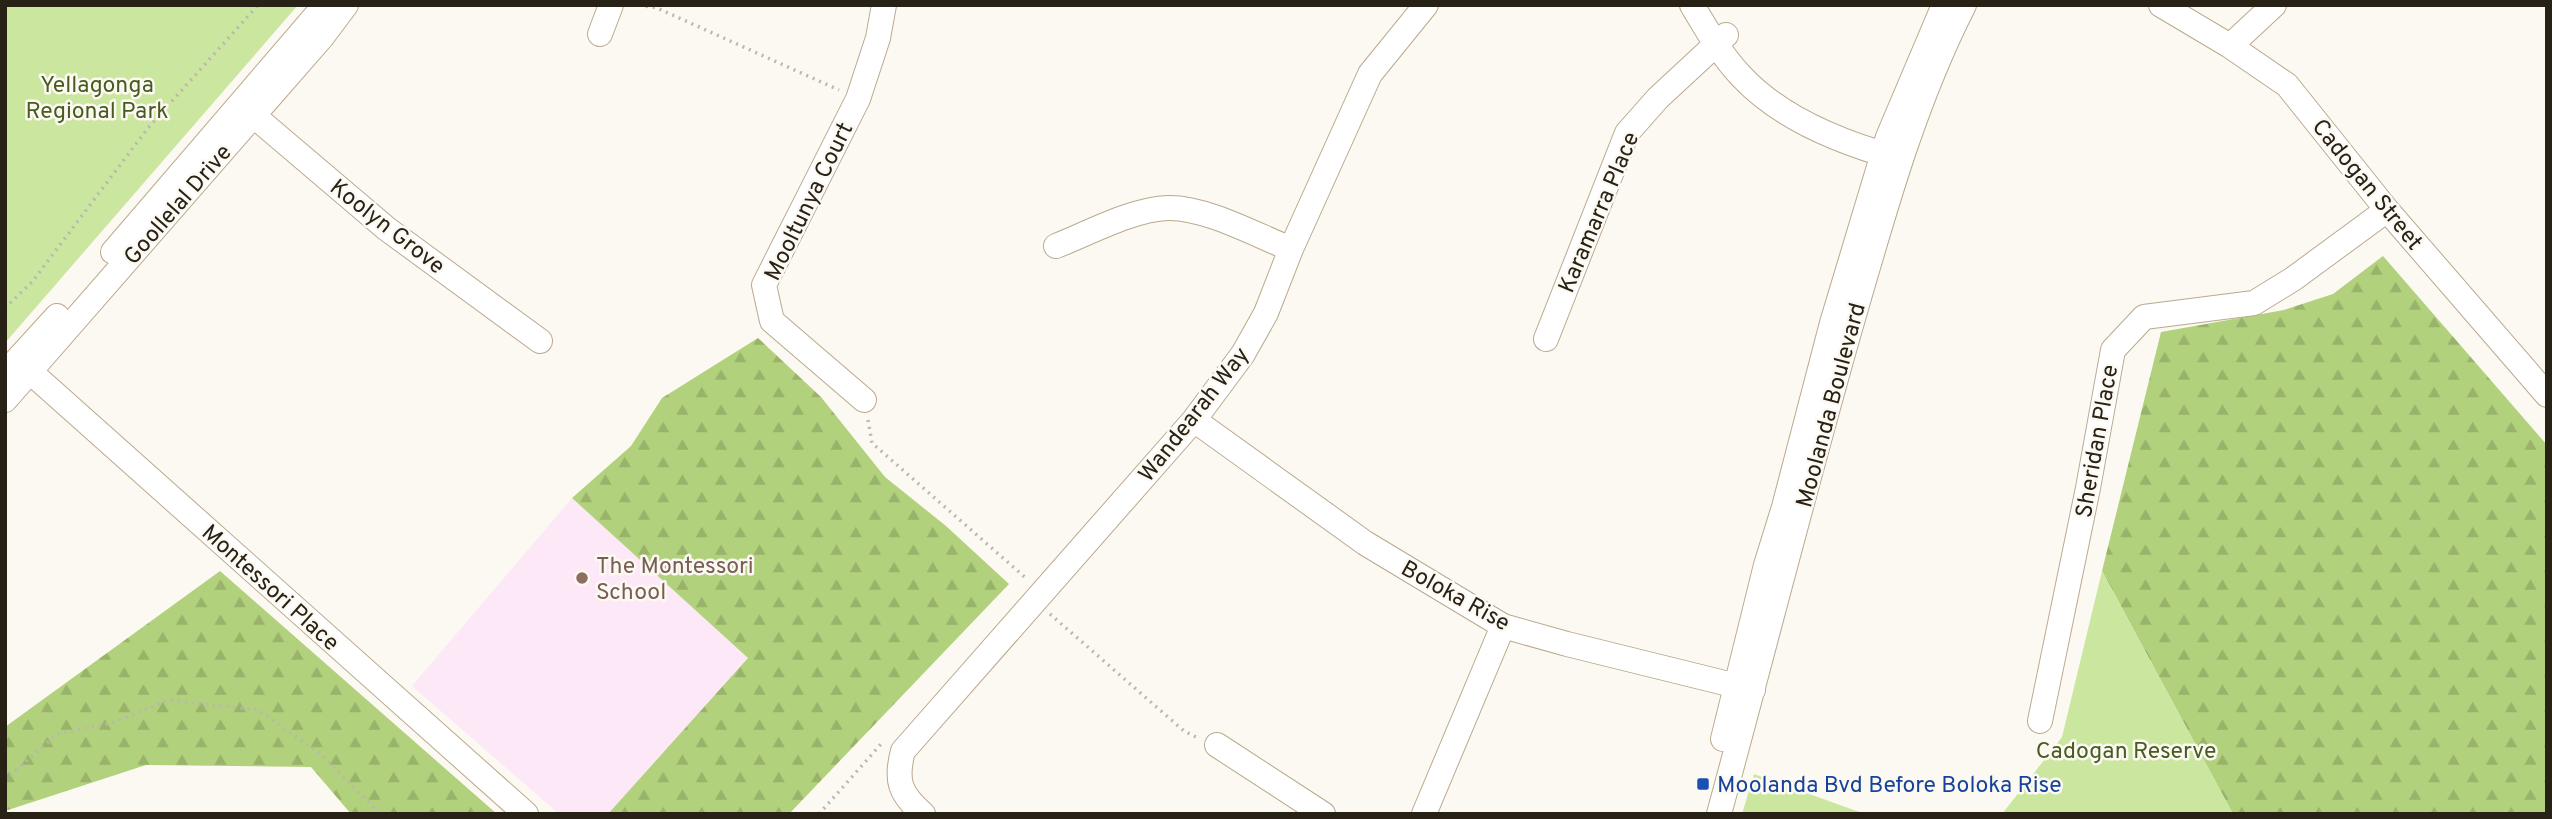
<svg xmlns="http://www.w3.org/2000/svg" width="2552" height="819" viewBox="0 0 2552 819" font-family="Overpass,sans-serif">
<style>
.education{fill:#fde8f7}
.forest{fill:url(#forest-firs)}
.park{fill:#cbe69f}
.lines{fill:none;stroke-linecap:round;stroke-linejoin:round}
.minor-casing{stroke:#baa98d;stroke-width:26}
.path{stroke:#bbb7b0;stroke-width:3.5;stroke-dasharray:2 5;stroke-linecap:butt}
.minor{stroke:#fff;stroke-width:24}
.education-dot{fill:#8d6e63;stroke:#fcf9f3;stroke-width:2.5}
.transit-dot{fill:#1a4fb4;stroke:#fcf9f3;stroke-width:2.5}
.labels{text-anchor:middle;stroke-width:5;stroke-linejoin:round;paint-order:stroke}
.park-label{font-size:23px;fill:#485b20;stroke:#fcf9f3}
.street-label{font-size:23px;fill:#272116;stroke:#fcf9f3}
.education-label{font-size:23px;fill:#785e54;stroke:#fcf9f3;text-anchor:start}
.transit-label{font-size:23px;fill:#164399;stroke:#fcf9f3;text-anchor:start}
</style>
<defs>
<pattern id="forest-firs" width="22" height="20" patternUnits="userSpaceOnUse" patternTransform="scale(1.75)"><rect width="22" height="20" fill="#b2d17c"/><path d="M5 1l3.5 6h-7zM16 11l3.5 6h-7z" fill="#99b36a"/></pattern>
</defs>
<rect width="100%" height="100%" fill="#fcf9f3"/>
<path class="education" d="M572,498L748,658L608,814H559L412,686Z"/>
<path class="forest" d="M2383,256L2547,445V814H2233L2102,571L2161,332L2284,310L2333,294Z
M758,338L821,397L885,477L946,526L1009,584L789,814H608L748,658L572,498L631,446L662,398Z
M220,571L497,814H351L311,767L146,765L5,811V727Z"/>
<path class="park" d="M5,5H298L5,343Z
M2102,571L2233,814H2002L2062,737Z
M1754,774L1865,814H1742Z"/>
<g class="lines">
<defs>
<path id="minor" d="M1692,5C1707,30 1721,55 1741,76C1780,118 1842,143 1897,158
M2161,5L2230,46L2287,85L2387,210L2547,395
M600,34L611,5
M2230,46L2274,5
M241,105L387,229L540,341
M1056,246C1089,233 1133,209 1168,208C1205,207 1256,235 1291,249
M113,252L325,5
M1546,339L1627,133L1658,98L1726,35
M17,360L526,814
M6,372L57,316
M5,400L322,37L346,5
M864,400L772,321L764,285L858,99L878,38L884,5
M1194,420L1365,543L1503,626L1567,644L1753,690
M2040,721L2088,488L2113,350L2144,317L2254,303L2293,279L2387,210
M1723,739L1766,565L1784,507L1832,323L1888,137L1944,5
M1217,745L1323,814
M923,814C900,794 895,781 903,751L1194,420L1243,354L1266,313L1291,249L1370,74L1426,5
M1424,814L1503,626
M1719,814C1763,652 1804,490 1850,329C1882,219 1912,107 1964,5"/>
</defs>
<use href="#minor" class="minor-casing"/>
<path class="path" d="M639,5L657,8L839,90
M5,308L32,282L148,128L258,5
M868,420L872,443L1027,579
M1050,614L1184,731L1196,737
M5,780L57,734L112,723L168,700L258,710L321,754L380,814
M819,814L881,744"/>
<use href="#minor" class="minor"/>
</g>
<circle class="education-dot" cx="582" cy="578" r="7"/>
<rect class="transit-dot" x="1696" y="777" width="14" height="14" rx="3.5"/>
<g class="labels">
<g class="park-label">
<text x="97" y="92">Yellagonga<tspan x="97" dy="26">Regional Park</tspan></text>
<text x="2126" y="758">Cadogan Reserve</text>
</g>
<g class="street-label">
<text transform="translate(2368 184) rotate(51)" y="8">Cadogan Street</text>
<text transform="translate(808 201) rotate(-64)" y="8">Mooltunya Court</text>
<text transform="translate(177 204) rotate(-49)" y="8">Goollelal Drive</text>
<text transform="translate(1598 212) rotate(-67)" y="8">Karamarra Place</text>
<text transform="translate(388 226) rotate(38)" y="8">Koolyn Grove</text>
<text transform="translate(1830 405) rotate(-75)" y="8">Moolanda Boulevard</text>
<text transform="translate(1193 414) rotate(-52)" y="8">Wandearah Way</text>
<text transform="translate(2096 441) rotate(-80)" y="8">Sheridan Place</text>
<text transform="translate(271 587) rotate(42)" y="8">Montessori Place</text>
<text transform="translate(1456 595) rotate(29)" y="8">Boloka Rise</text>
</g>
<g class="education-label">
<text x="596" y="573">The Montessori<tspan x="596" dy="26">School</tspan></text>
</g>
<g class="transit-label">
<text x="1717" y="792">Moolanda Bvd Before Boloka Rise</text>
</g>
</g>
<rect width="2552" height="819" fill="none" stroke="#272116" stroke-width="14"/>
</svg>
